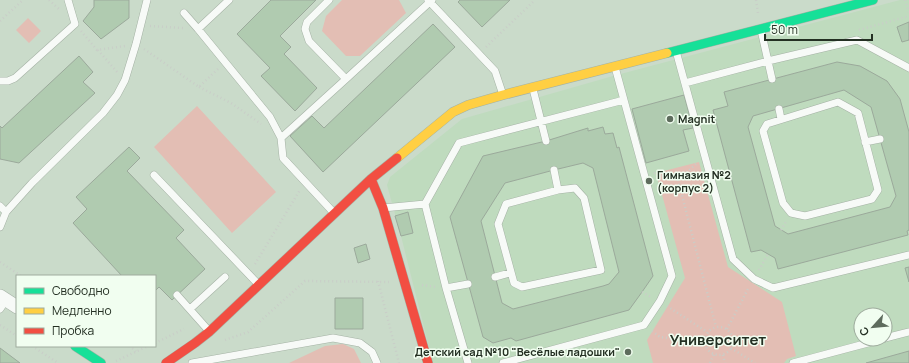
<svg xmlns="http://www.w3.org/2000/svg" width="909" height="363" viewBox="0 0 909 363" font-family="Manrope,sans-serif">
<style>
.built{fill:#bfdbbe;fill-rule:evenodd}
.green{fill:#e3beb4}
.building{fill:#b0cbb0;stroke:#9ba99b;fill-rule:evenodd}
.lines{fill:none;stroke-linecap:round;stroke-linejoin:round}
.lane-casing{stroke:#a5b2a5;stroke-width:8}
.street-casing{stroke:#a5b2a5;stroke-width:14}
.fast-casing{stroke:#a5b2a5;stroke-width:10}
.slow-casing{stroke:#a5b2a5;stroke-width:10}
.jam-casing{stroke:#a5b2a5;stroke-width:10}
.path{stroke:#c9cec8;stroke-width:2.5;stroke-dasharray:1 3;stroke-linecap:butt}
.lane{stroke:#f7faf7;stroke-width:7}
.street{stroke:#f7faf7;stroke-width:13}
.fast{stroke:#16e098;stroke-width:9}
.slow{stroke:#ffcf43;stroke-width:9}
.jam{stroke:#f24e42;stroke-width:9}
.poi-dot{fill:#5e6c5d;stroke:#f1fef0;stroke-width:1.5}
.labels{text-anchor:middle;stroke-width:3;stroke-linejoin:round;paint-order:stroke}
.poi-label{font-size:11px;font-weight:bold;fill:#243023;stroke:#f1fef0;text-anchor:start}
.district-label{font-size:15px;font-weight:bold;fill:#243023;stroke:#f1fef0}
</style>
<rect width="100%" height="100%" fill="#cadbca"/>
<path class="built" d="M900,0H909V363H433L401,236L387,185L390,177L462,119L613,76ZM861,315H885V339H861Z"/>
<path class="green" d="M342,0H399L406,13L360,56H346L322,31L326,16Z
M28,18L41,31L29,43L16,30Z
M197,106L276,192L232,233L154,147Z
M699,162L728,267L782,302L796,356L787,359L784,363H653L647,340L685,278L656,173Z
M343,344L354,349L361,363H289L325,346Z"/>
<path class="building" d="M94,0H129V18L101,39L83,21L94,7Z
M271,0H316L280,36L291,47L284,54L317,88L295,111L261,76L270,68L237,34Z
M460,0H510L482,27L458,2Z
M909,22V40L902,42L897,27Z
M433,24L455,47L323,172L290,136L312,116L324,128Z
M79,56L93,72L83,82L95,93L19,163L0,159V126L2,128Z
M837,62L860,66L887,81L900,99L909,132V230L907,231L908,235L778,269L775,258L761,250L751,252L713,110L728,106L724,92ZM844,90L871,107L896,196L890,207L788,234L775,226L748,127L753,116Z
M684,95L693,128L683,130L689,151L646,163L632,109Z
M603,127L605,134L613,133L617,148L619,147L653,276L642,292L629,310L516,341L511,338L493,343L483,337L450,217L483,156L546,141L588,128V131ZM583,163L593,168L619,272L609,284L603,286L513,309L502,303L481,221L505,183L554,170Z
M129,147L140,158L127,171L184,230L176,238L205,269L172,300L159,287L155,291V276H122L73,223L87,209L76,197Z
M408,212L413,233L401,236L395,216Z
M366,244L370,259L358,263L354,248Z
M909,267V282L905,268Z
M335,298H363V329H335Z
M0,348L20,363H0Z
M909,351V363H866Z"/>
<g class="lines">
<defs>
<path id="lane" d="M229,0L198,29L270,117L281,138L283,158L334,213
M329,0L307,22L305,29L309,41L346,79L432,0
M428,0L495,71L503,95
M184,13L198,29
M761,30L772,79
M676,51L733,259L754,279L773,288L909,255
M0,81H8L15,78L75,24L68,0
M685,83L768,61L857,40L909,68
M533,89L546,141
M838,102L858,113L878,190L872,199L805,216L791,213L783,203L763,131L767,124Z
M779,109L781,119
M281,138L346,79
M865,142L880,139
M554,170L558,190
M154,175L259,285
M575,188L584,198L601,270L522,287L514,283L498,224L506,204L558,190Z
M0,206L6,212
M383,208L425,204
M0,227L6,212L32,183L103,113L117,95L125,80L136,44L147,0
M495,277L510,273
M446,288L468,284
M177,295L209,331
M0,309L6,300
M190,309L225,277
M885,338L909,332
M192,363L333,338L360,343L372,352L377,363
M468,363L446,288L425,204L459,143L624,100
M503,363L644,325L660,301L672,276L615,67
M793,363L883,339"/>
<path id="street" d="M0,296L17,307"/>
<path id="fast" d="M667,53L873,0
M75,346L101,363"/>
<path id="slow" d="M397,158L453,112L468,105L503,95L667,53"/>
<path id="jam" d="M371,179L383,208L428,363
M166,363L195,343L209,332L371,179L397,158"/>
</defs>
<use href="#lane" class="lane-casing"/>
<use href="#street" class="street-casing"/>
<use href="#fast" class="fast-casing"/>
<use href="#slow" class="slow-casing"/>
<use href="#jam" class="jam-casing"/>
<path class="path" d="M49,0L59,9
M756,0L758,13
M905,0L909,12
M0,21L23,0
M150,26L183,28
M859,30L909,16
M81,31L97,50L125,46
M486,47L535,0
M144,49L199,87L218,69
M98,50L117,72
M199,87L231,103L261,124
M696,164L678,180L716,327
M654,173L678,180
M781,230L787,220
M0,262L21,276
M255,264L300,190
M759,270L768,254
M378,281L399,363
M422,285L436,287
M642,292L651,297
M667,306L707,332
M0,325L17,336
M705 341a14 14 0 1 1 28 0a14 14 0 1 1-28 0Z
M727,329L749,287
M652,331L660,337L705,343
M225,340L248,332L305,281L389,282
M155,343L184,329
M32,346L58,363
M129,346L136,351
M731,348L755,363
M723,355L725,363
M116,361L148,346
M710,363L714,354"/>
<use href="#lane" class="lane"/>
<use href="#street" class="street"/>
<use href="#fast" class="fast"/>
<use href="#slow" class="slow"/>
<use href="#jam" class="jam"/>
</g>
<g class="poi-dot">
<circle cx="670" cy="119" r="4"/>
<circle cx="649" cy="181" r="4"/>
<circle cx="628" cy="352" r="4"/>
</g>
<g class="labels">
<g class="poi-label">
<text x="678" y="123">Magnit</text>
<text x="657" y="179">Гимназия №2<tspan x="657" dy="13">(корпус 2)</tspan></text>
<text x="620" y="356" text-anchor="end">Детский сад №10 "Весёлые ладошки"</text>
</g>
<g class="district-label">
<text x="718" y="345">Университет</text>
</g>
</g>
<rect x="16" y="275" width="140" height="72" fill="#f1fef0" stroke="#9fac9e"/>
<rect x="24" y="288" width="20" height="6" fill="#16e098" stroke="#9fac9e"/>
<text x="52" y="295" font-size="12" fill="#243023">Свободно</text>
<rect x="24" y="308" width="20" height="6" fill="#ffcf43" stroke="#9fac9e"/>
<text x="52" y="315" font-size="12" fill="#243023">Медленно</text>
<rect x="24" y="328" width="20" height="6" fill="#f24e42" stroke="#9fac9e"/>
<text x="52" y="335" font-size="12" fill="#243023">Пробка</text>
<g transform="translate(873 327) rotate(243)"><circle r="19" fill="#f1fef0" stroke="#9fac9e"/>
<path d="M0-3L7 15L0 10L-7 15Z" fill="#5e6c5d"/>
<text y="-6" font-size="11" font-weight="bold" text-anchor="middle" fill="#243023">С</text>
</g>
<path d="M765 34v6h107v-6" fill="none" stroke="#243023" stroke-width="2"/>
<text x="771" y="34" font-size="12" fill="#243023" stroke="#f1fef0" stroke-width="3" paint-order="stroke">50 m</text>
</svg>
